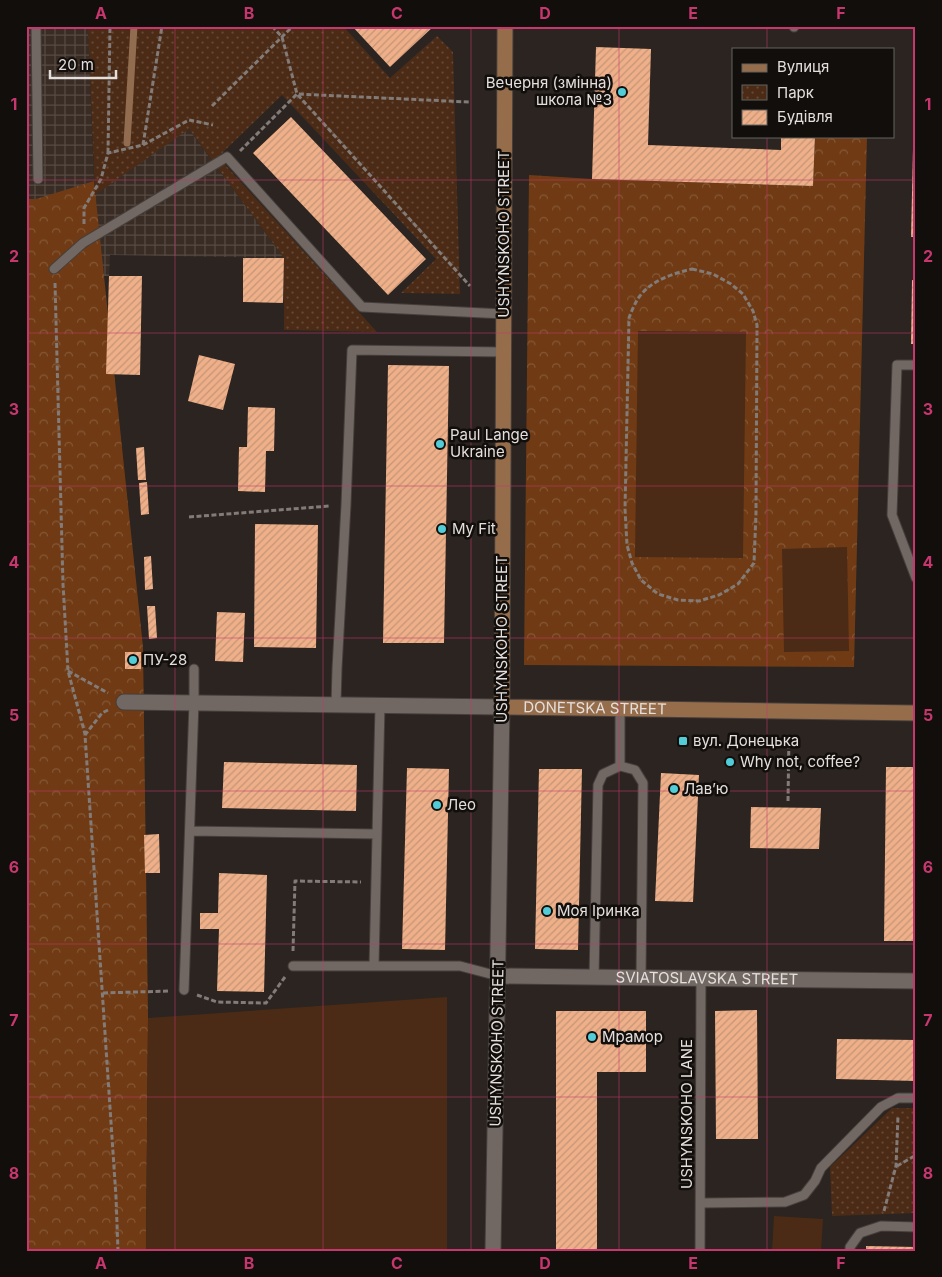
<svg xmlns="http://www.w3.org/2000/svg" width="942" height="1277" viewBox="0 0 942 1277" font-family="Inter,sans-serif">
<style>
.industrial{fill:url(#industrial-grid)}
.forest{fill:url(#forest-crowns)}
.park{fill:url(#park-dots)}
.pitch{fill:#4b2b16}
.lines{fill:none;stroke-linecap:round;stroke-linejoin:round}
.stream{stroke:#916c4f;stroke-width:7}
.building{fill:url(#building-hatch)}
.lane-casing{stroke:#463f3c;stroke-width:11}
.street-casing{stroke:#463f3c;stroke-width:17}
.secondary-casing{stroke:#463f3c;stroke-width:17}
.path{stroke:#827b78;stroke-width:3;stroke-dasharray:5 2.5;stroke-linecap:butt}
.lane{stroke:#716863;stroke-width:9}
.street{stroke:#716863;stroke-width:15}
.secondary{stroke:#966d4b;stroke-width:15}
.grid{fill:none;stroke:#c7366e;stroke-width:1;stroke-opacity:0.55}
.poi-dot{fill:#52ccd6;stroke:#110e0c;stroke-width:2}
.labels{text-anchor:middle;stroke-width:5;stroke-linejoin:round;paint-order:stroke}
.poi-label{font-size:15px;fill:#e4dfdc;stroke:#110e0c;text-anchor:start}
.street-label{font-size:15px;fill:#e4dfdc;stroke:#110e0c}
.neatline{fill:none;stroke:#c7366e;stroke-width:2}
.grid-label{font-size:16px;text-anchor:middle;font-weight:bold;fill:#c7366e}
</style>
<defs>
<pattern id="industrial-grid" width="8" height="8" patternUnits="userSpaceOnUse" patternTransform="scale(1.25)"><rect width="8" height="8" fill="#392c24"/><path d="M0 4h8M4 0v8" fill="none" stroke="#564a43"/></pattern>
<pattern id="forest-crowns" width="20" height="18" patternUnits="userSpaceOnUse" patternTransform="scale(1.25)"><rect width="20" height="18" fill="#703b14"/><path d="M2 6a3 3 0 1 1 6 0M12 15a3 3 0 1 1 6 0" fill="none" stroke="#845736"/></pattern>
<pattern id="park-dots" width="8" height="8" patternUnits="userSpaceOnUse" patternTransform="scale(1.25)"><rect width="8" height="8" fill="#4b2b16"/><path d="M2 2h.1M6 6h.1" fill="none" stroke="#654937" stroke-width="1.8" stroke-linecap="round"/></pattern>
<pattern id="building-hatch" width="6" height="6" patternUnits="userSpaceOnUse" patternTransform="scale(1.25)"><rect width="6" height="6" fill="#efb089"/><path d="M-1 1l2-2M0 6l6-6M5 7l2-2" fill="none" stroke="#c49577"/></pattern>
</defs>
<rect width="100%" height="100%" fill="#2b2420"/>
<path class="industrial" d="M26,26H88L94,181L36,200L26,199Z
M188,128L284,258L110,255L109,276H51L49,201L95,195Z"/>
<path class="forest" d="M815,136H867L854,667L524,665L529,175L592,179L813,186Z
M94,181L143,647L148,1018L146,1251H26V199H36Z"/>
<path class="park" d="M88,26H343L390,78L437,36L453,52L460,294L401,293L436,259L282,95L218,157L377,332L284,330V258L189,129L95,195Z
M892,1108H916V1213L832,1216L830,1167Z"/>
<path class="pitch" d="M638,331L746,332L743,558L635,557Z
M847,547L849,651L784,652L782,549Z
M447,997V1251H146L148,1018Z
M774,1216L823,1219L821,1251H772Z"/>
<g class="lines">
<path class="stream" d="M127,143L134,26"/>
</g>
<path class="building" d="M352,26H434L390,67Z
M705,26H728V28H705Z
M596,47L651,49L648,145L781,150V136H815L813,186L592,179Z
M291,117L426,259L388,295L253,153Z
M913,149H916V237H911Z
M243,258H284L283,303L243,302Z
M109,276H142L140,375L106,374Z
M912,280H916V344H911Z
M199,355L235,364L223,410L188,401Z
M388,365L449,366L444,643H383Z
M248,407L275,408L274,451H266L265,492L238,491L239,447H247Z
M144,447L146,480H138L136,448Z
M147,482L149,514L141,515L139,483Z
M255,524L318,525L316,648L254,647Z
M151,556L153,589L145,590L144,557Z
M147,606H155L157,638L149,639Z
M217,612L245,613L243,662L215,661Z
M125,652H141V669H125Z
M224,762L357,765L356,811L222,808Z
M886,767H916V941H884Z
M407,768L449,769L445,950L402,949Z
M539,769H582L578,950L535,949Z
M661,773L699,775L693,902L655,901Z
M751,807L821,808L819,849L750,848Z
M159,834L160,873H145L144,835Z
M219,873L267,875L264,992L217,991L219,929H200V913H218Z
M757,1010L758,1139H716L715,1011Z
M556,1011H646V1072H597V1251H556Z
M837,1039L916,1040V1081L836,1079Z
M866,1246L916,1247V1251H866Z"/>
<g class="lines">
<defs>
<path id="lane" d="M36,26L38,179
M794,27V26
M54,269L83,243L227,157L362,307L504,314
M916,365H897L892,515L916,578
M336,704L337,669L346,505L352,350L504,352
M620,766L635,770L643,783L641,977
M190,831L377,834
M293,966H460L498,976
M374,966L380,705
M594,977L598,785L603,774L620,766V709
M184,990L194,702V669
M701,1203L785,1202L804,1195L815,1181L821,1168L881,1107L898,1098H916
M700,1251L701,978
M850,1251V1247L860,1233L881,1226L916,1227"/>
<g id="street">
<path d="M124,702L502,707L493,1251"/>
<path id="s1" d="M498,976L916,981"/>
</g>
<g id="secondary">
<path id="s2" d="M505,26L502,707L916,713"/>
</g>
</defs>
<use href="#lane" class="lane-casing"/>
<use href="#street" class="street-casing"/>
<use href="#secondary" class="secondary-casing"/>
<path class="path" d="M272,26L282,37L297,94L470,286
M212,106L293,26
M143,145L189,120L213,125
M240,151L297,94L469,102
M108,153L110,26
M84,224V208L101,179L108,153L143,145L162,26
M692,269L713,274L731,284L743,294L753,311L757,325L756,513L754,563L738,584L719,595L699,601L678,600L658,594L641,580L632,563L627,545L625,509L629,318C631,312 634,306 637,300C649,281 671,274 692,269Z
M55,283L63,584L68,671L85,734
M189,517L330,506
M68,671L108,693
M108,710L102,713L85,735L116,1197L118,1251
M788,801L789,735
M293,951L295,881L361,882
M103,993L169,991
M197,995L217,1002L266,1003L285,977
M897,1166L916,1155
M884,1211L896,1166L898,1116"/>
<use href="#lane" class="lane"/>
<use href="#street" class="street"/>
<use href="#secondary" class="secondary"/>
</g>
<path class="grid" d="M175,26V1251M323,26V1251M471,26V1251M619,26V1251M767,26V49M767,136V1251M26,180H916M26,333H916M26,486H916M26,638H916M26,791H916M26,944H916M26,1097H916"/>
<g class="poi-dot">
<circle cx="622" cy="92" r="5"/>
<circle cx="440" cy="444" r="5"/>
<circle cx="442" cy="529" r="5"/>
<circle cx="133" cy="660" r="5"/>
<rect x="678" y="736" width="10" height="10" rx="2.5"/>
<circle cx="730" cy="762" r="5"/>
<circle cx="674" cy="789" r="5"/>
<circle cx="437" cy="805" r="5"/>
<circle cx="547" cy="911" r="5"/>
<circle cx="592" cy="1037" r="5"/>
</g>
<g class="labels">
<g class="poi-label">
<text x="612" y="88" text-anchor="end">Вечерня (змінна)<tspan x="612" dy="17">школа №3</tspan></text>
<text x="450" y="440">Paul Lange<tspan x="450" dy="17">Ukraine</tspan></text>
<text x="452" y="534">My Fit</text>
<text x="143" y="665">ПУ-28</text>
<text x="693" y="746">вул. Донецька</text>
<text x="740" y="767">Why not, coffee?</text>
<text x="684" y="794">Лав’ю</text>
<text x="447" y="810">Лео</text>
<text x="557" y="916">Моя Іринка</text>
<text x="602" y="1042">Мрамор</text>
</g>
<g class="street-label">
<text transform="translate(504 234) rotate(-90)" y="5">USHYNSKOHO STREET</text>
<text transform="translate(502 639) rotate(-90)" y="5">USHYNSKOHO STREET</text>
<text dy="5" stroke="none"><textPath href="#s2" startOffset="774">DONETSKA STREET</textPath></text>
<text dy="5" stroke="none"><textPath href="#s1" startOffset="209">SVIATOSLAVSKA STREET</textPath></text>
<text transform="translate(497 1043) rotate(-89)" y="5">USHYNSKOHO STREET</text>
<text transform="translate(687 1114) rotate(-90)" y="5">USHYNSKOHO LANE</text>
</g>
</g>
<rect width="942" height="1277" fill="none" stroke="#110e0c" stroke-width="55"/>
<rect x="732" y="48" width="162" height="90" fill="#110e0c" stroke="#65625f"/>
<rect x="742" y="64" width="25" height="8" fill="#966d4b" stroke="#65625f"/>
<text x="777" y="72" font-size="15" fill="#e4dfdc">Вулиця</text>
<rect x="742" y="85" width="25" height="15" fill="url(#park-dots)" stroke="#65625f"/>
<text x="777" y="98" font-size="15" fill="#e4dfdc">Парк</text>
<rect x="742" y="110" width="25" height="15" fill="url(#building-hatch)" stroke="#65625f"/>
<text x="777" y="122" font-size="15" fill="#e4dfdc">Будівля</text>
<path d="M50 70v8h66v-8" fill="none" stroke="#e4dfdc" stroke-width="2.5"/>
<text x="58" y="70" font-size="15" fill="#e4dfdc" stroke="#110e0c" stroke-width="4" paint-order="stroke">20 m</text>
<rect x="28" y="28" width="886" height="1222" class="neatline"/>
<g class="grid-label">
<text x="101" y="19">A</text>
<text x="249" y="19">B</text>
<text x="397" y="19">C</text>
<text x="545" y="19">D</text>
<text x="693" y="19">E</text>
<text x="841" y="19">F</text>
<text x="14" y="110">1</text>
<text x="928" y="110">1</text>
<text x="14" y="262">2</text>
<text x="928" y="262">2</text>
<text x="14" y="415">3</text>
<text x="928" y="415">3</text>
<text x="14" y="568">4</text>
<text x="928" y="568">4</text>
<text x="14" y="721">5</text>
<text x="928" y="721">5</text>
<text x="14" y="873">6</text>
<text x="928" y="873">6</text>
<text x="14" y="1026">7</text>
<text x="928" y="1026">7</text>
<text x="14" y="1179">8</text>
<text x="928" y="1179">8</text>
<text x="101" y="1269">A</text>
<text x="249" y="1269">B</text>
<text x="397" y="1269">C</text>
<text x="545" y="1269">D</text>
<text x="693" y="1269">E</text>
<text x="841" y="1269">F</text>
</g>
</svg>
